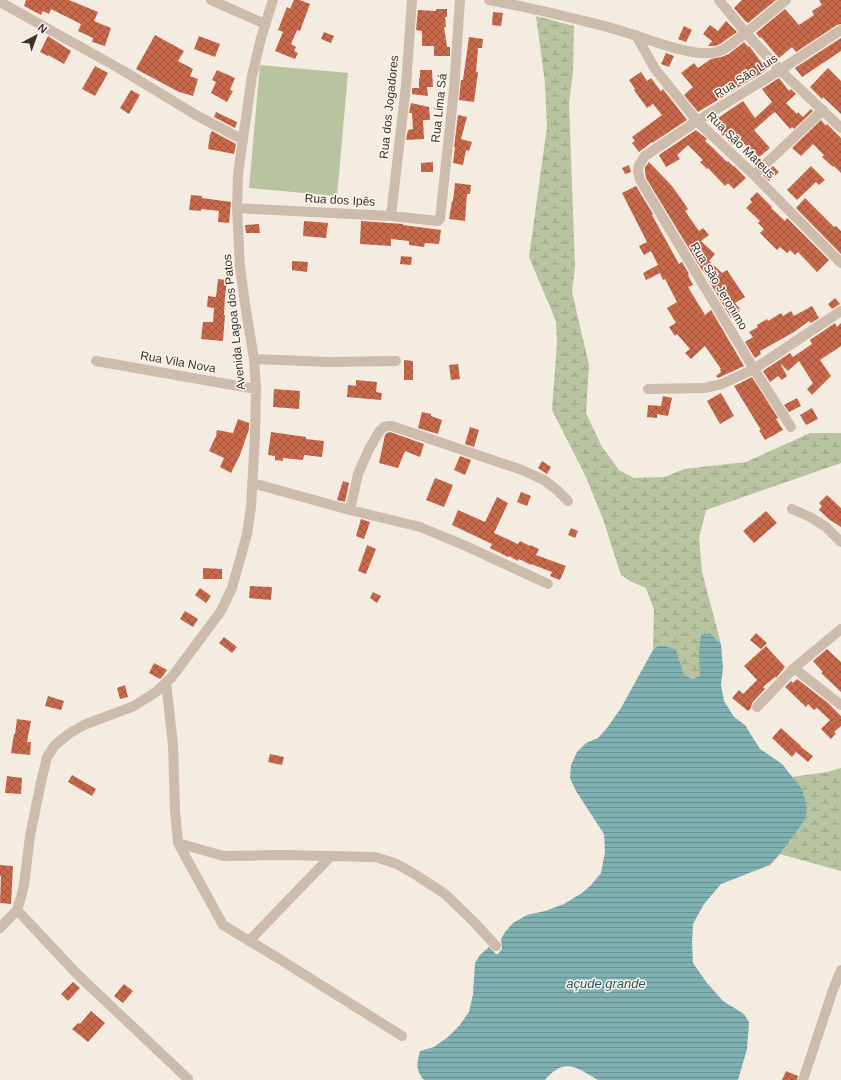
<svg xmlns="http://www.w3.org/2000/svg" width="841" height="1080" viewBox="0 0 841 1080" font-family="Helvetica,sans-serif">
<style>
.grass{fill:#b8c4a0}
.wetland{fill:url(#wetland-marsh)}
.water{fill:url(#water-rules)}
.building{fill:url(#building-cross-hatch)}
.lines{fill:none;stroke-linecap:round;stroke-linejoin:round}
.minor{stroke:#cdbbac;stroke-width:10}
.labels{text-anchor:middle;stroke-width:3;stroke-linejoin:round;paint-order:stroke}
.street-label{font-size:12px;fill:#3b302b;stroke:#fbf5ee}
.water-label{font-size:13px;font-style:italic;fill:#1f5a5e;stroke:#fbf5ee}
</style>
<defs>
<pattern id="wetland-marsh" width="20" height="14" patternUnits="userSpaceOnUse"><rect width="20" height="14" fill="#b8c4a0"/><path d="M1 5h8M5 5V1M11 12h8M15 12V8" fill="none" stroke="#97a083"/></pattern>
<pattern id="water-rules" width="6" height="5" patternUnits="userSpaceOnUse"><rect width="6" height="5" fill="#7fb0b2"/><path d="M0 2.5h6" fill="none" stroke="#699091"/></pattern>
<pattern id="building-cross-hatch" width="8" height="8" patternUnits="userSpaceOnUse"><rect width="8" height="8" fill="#c8694b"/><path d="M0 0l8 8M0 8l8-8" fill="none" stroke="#a4573f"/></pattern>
</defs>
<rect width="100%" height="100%" fill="#f4ebe1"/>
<path class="grass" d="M260,65L348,73L337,196L249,188Z"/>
<path class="wetland" d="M536,16L574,26L573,72L569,103L575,267L572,292L589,365L586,413L602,447L619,470L634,478L665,477L684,469L746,462L810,433H841V463L706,510L699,538L702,572L721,644L710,633L699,651L701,676L693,679L684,675L676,649L659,645L653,650L654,610L646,588L632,582L621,575L603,519L586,477L552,410L557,343L556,321L529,257L547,127L545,83Z
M841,768V871L780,854L805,820L802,789L792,777L827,772Z"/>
<path class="water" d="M710,633L721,644L723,667L721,685L724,701L734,717L745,725L760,749L782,764L802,789L807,808L805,820L780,854L770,865L721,884L704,904L693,924L692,943L693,963L707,983L723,1001L744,1014L749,1022L747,1049L738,1080H598C576,1067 564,1057 545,1080H424C415,1070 417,1063 420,1051L434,1047L448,1037L459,1026L469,1012L473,994L475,963L480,955L489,947L496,954H498L502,949L501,939L505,932L513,923L527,915L545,911L564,904L582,893L591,885L601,873L605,852L604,834L576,791L570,778L571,765L577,752L586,743L598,738L607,728L621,708L653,650L659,645L676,649L684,675L693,679L700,676L699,651L701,635Z"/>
<path class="building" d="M26,0H69L98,12L94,21L111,28L105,46L92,42L93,38L78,31L81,24L51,9L49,14L43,11L41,15L24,6Z
M294,0H300L310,4L300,31L297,30L291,44L296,47L294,51L298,53L295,59L275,51L283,32L278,30L287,7L290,9Z
M742,0H776L748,23L746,21V22L734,8Z
M819,0H841V24L837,25L796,52L792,47L779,58L761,37L760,38L756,33L785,9L799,25L814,15L812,11L822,5Z
M436,9H447V17H445L446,27H444L447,47H450V56H434V46H422V31L416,30L418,10L436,11Z
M493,12L503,13L501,26L492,25Z
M726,21L737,32L720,44L715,46H708L712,41L703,34L710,25L718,31Z
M684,26L692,30L686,42L678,39Z
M324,32L334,36L331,43L321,39Z
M155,35L184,51L178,61L193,69L190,76L198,79L193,96L179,92L136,69Z
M48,36L71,51L64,64L48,55V56L40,52Z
M199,36L220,44L215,57L194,49Z
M469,37L483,39L482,48H478L476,72H478L474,102L459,100L461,80H463Z
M841,38V51L802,77L795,68Z
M744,42L748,47L749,46L750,47L767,70L698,112L684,95L693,87L681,73L694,63L698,68L711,59L721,57L729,54Z
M666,53L674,56L669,67L661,64Z
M95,66L108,73L95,96L82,89Z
M828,68L841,81V114L823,97L822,99L810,87Z
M217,70L235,78L230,90L233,91L227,102L211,93L216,82L212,80Z
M420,70H432L433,87H427L428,96L412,94V88H419V78H420Z
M641,72L647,81L651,78L660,90V92L663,89L687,120L652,143V142L639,152L632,143L635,141L632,137L662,115L653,104L647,108L634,90L635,89L629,80Z
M779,78L789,91L791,89L796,94L786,103L797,114L798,112L803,117L811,109L813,111L794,129L792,127L790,129L775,112L771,115L754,130L770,148L759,157L752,149L750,150L740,139L732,145L724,135L723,136L712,122L743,101L755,118L772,102L762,89Z
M131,90L140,95L129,114L120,108Z
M411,103L429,107L430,120H423L424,139L406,140L408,130L413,129L412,113H409Z
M216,112L237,122L235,128L214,117Z
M458,115L467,117L461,139L472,142L469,151L466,150L463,165L453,163L455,147H454Z
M821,120L826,126L827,124L841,138V173L834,166L833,167L822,157L824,155L813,144L801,156L792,148Z
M696,130L707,139L705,141L713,148L727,162L728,161L733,166H734L746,178L734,189L728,183L725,186L708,168L707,169L700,162L703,160L688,145L677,155L680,159L666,167L659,155Z
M212,131L236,144L234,154L208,149L210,135Z
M433,162V172H421V163Z
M649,162L672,186L684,203L688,209L685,211L699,231L703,228L709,235L701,241L715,254L709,261L722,273L727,270L745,297L735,303L741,310L731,318L709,281L711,279L702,270L646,178L645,171V167Z
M629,165L631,172L625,174L622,168Z
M773,166L779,172L769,181L763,175Z
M811,166L825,180L819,185L816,182L797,200L787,190Z
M455,183L471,185L470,194H467L465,221L449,219L452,201H453Z
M636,186L653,214L652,215L679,264L682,262L689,274L688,275L693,285L688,287L705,315L711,310L744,366L718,378L716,376L721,372L720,370L721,369L705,346L691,359L685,353L690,349L677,334L675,336L669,327L676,323L667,308L677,302L665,279L663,280L660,273L646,280L643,273L658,265L651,251L644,255L639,246L647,242L622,193Z
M757,192L772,207L771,208L785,221L787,218L829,260L817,272L798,252L795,255L790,250L787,253L780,247L777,250L760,233L764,229L758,223L760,221L746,208L752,202L750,199Z
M191,195L202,196V198L231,202L229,223L218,222L219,211L201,209V211L189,210Z
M805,198L834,227L836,226L841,231V254L796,208Z
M304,221L328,223L326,238L303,236Z
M361,221L403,224V225L441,230L439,244L425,243L424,247L409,245V241L391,239V246L360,244Z
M259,224L260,233H246L245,225Z
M401,256L412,257L411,265L400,264Z
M292,261L308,262L307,272L292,270Z
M218,279L227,280L225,297L224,315H225L223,341L201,339L203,322H213L214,308L207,307L208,296L216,297Z
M835,298L840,304L832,309L828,304Z
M812,306L819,318L811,323L809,321L794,332L760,351L761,354L755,358L745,342L753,337L749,332L758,327L757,325L767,319L768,321L781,313L783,316L791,311L794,316Z
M835,323L837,327L841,323V346L820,360L831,376L812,395L807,389L813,383L799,361L788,371L780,363L787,376L782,380L778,376L770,382L763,371L790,353L793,357L812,344L810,340Z
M404,360L413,361V380H404Z
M458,364L460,379L451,380L449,365Z
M752,377L778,418L776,419L783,430L765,440L759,430H761L734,386Z
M356,380L377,382L376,392L382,393L381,400L347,397L348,385L356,386Z
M274,389L300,391L299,409L273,407Z
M721,393L734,416L720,424L707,401Z
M663,396L672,398L668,416L657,414V418L647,417L648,405L661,406Z
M797,398L801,406L789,412L784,405Z
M812,408L818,419L806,425L800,415Z
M422,412L431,414V416L442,420L438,434L418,428Z
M238,419L249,423V429L240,455L231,473L220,467L224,458L209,451L216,436L217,430L233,433Z
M470,427L479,430L474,447L465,444Z
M271,432L306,437V439L324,441L322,457L304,455L303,460L283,458V461L275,460V456L268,455Z
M390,432L424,444L420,457L405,451L398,468L379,463L385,435L387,433Z
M460,456L471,460L465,475L454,470Z
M542,461L551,467L547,474L538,468Z
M435,478L453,485L444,507L426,500Z
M343,481L349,483L345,502L337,500Z
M521,492L531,496L527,506L517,502Z
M827,495L841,508V527L830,520L819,510L822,506L819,503Z
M497,497L508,503L494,533L518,544L520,541L530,546V545L539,549L536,555L566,566L560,580L550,576L552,572L531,564V565L519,559L518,561L509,556L508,557L490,548L492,544L452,525L458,510L485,522Z
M766,511L777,523L754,543L743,531Z
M361,519L370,522L364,539L356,536Z
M571,528L578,531L575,538L568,535Z
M367,545L376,549L366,574L358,571Z
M203,568L222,569V579H203Z
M250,586L272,587L271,600L249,598Z
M200,588L211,596L206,603L195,595Z
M373,592L381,596L377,603L370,598Z
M185,611L198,619L193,627L180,619Z
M756,633L767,643L761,649L750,640Z
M224,637L237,647L232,653L219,643Z
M766,646L785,667L776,678L775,677L763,687L765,689L752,703L751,708L748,711L732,698L739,690L743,694L757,680L744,666Z
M827,649L841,662V692L821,673L823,672L813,661Z
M154,663L167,670L163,676L160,679L149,673Z
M797,679L828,703L841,716V726L834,732L836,733L831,739L821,729L830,720L817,708L814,710L808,704L806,707L785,687L791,681L793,683Z
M125,685L128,697L120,699L117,688Z
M48,696L64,701L61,710L45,706Z
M17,719L31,721L27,742H31L30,755L11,753L13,740L14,734H15Z
M781,728L801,746V747L813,756L808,762L796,752L792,757L772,738Z
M270,754L284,757L282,765L268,762Z
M72,775L96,789L92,796L68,782Z
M7,776L22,778L21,794L5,793Z
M0,865L13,866L11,904L0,903L1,876H0Z
M73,982L80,988L68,1001L61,994Z
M124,984L133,991L123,1003L114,996Z
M91,1011L105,1023L88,1042L72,1029L78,1023L80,1024Z
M786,1071L798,1076L797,1080H782Z"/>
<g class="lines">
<path class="minor" d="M211,0L265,24
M489,0C521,6 553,13 584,21C602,25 619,30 637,36C656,42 697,58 716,52C725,50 732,44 739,38C755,26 770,13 786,0
M719,0L746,33L780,70L841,128
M0,2L122,70L196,115L243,140
M636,35L655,69L697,121L754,175L841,263
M754,175L823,110
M237,208L391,216L438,221L440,219L454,89L460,0
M391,216L406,86L412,0
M254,359L329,362L396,361
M96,361L256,389
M648,389L704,388L722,384L754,369L841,311
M791,427L754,369L640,180L638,171L639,165L645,156L697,121L780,70L841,30
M252,483L350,510L420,527L466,546L548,584
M792,509L810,517L826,527L841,542
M350,510L358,474L369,449L379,432L384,427L388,426H392L522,470L544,480L557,490L568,501
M794,668L841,705
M166,682L173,745L175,810L178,843L223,925L281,960L402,1036
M757,707L794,668L841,629
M178,843L223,856L282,855L375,857L397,864L416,875L445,894L474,922L496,946
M17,910L77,974L188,1079
M0,928L17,910L21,897L24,885L30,836L41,782L47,757L55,745L70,733L84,725L134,706L156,692L172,677L221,611L232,588L247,534L251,507L255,436L256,389L254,359L245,304L240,267L237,208L238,174L252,76L261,38L273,0
M249,941L330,857
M803,1080L833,990L841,970"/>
</g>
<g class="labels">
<g class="street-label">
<text transform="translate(746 76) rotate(-32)" y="4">Rua São Luis</text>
<text transform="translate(389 107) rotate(-84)" y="4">Rua dos Jogadores</text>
<text transform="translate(439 108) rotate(-84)" y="4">Rua Lima Sá</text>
<text transform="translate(741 145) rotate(44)" y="4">Rua São Mateus</text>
<text transform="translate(340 200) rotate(3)" y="4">Rua dos Ipês</text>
<text transform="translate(719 286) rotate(59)" y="4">Rua São Jeronimo</text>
<text transform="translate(234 322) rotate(-96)" y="4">Avenida Lagoa dos Patos</text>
<text transform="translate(178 362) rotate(10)" y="4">Rua Vila Nova</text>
</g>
<g class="water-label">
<text x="606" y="988">açude grande</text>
</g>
</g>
<g transform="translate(36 36) rotate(41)" stroke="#fbf5ee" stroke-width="3" paint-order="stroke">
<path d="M0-3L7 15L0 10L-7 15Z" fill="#3b302b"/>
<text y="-6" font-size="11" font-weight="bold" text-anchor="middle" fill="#3b302b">N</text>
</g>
</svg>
